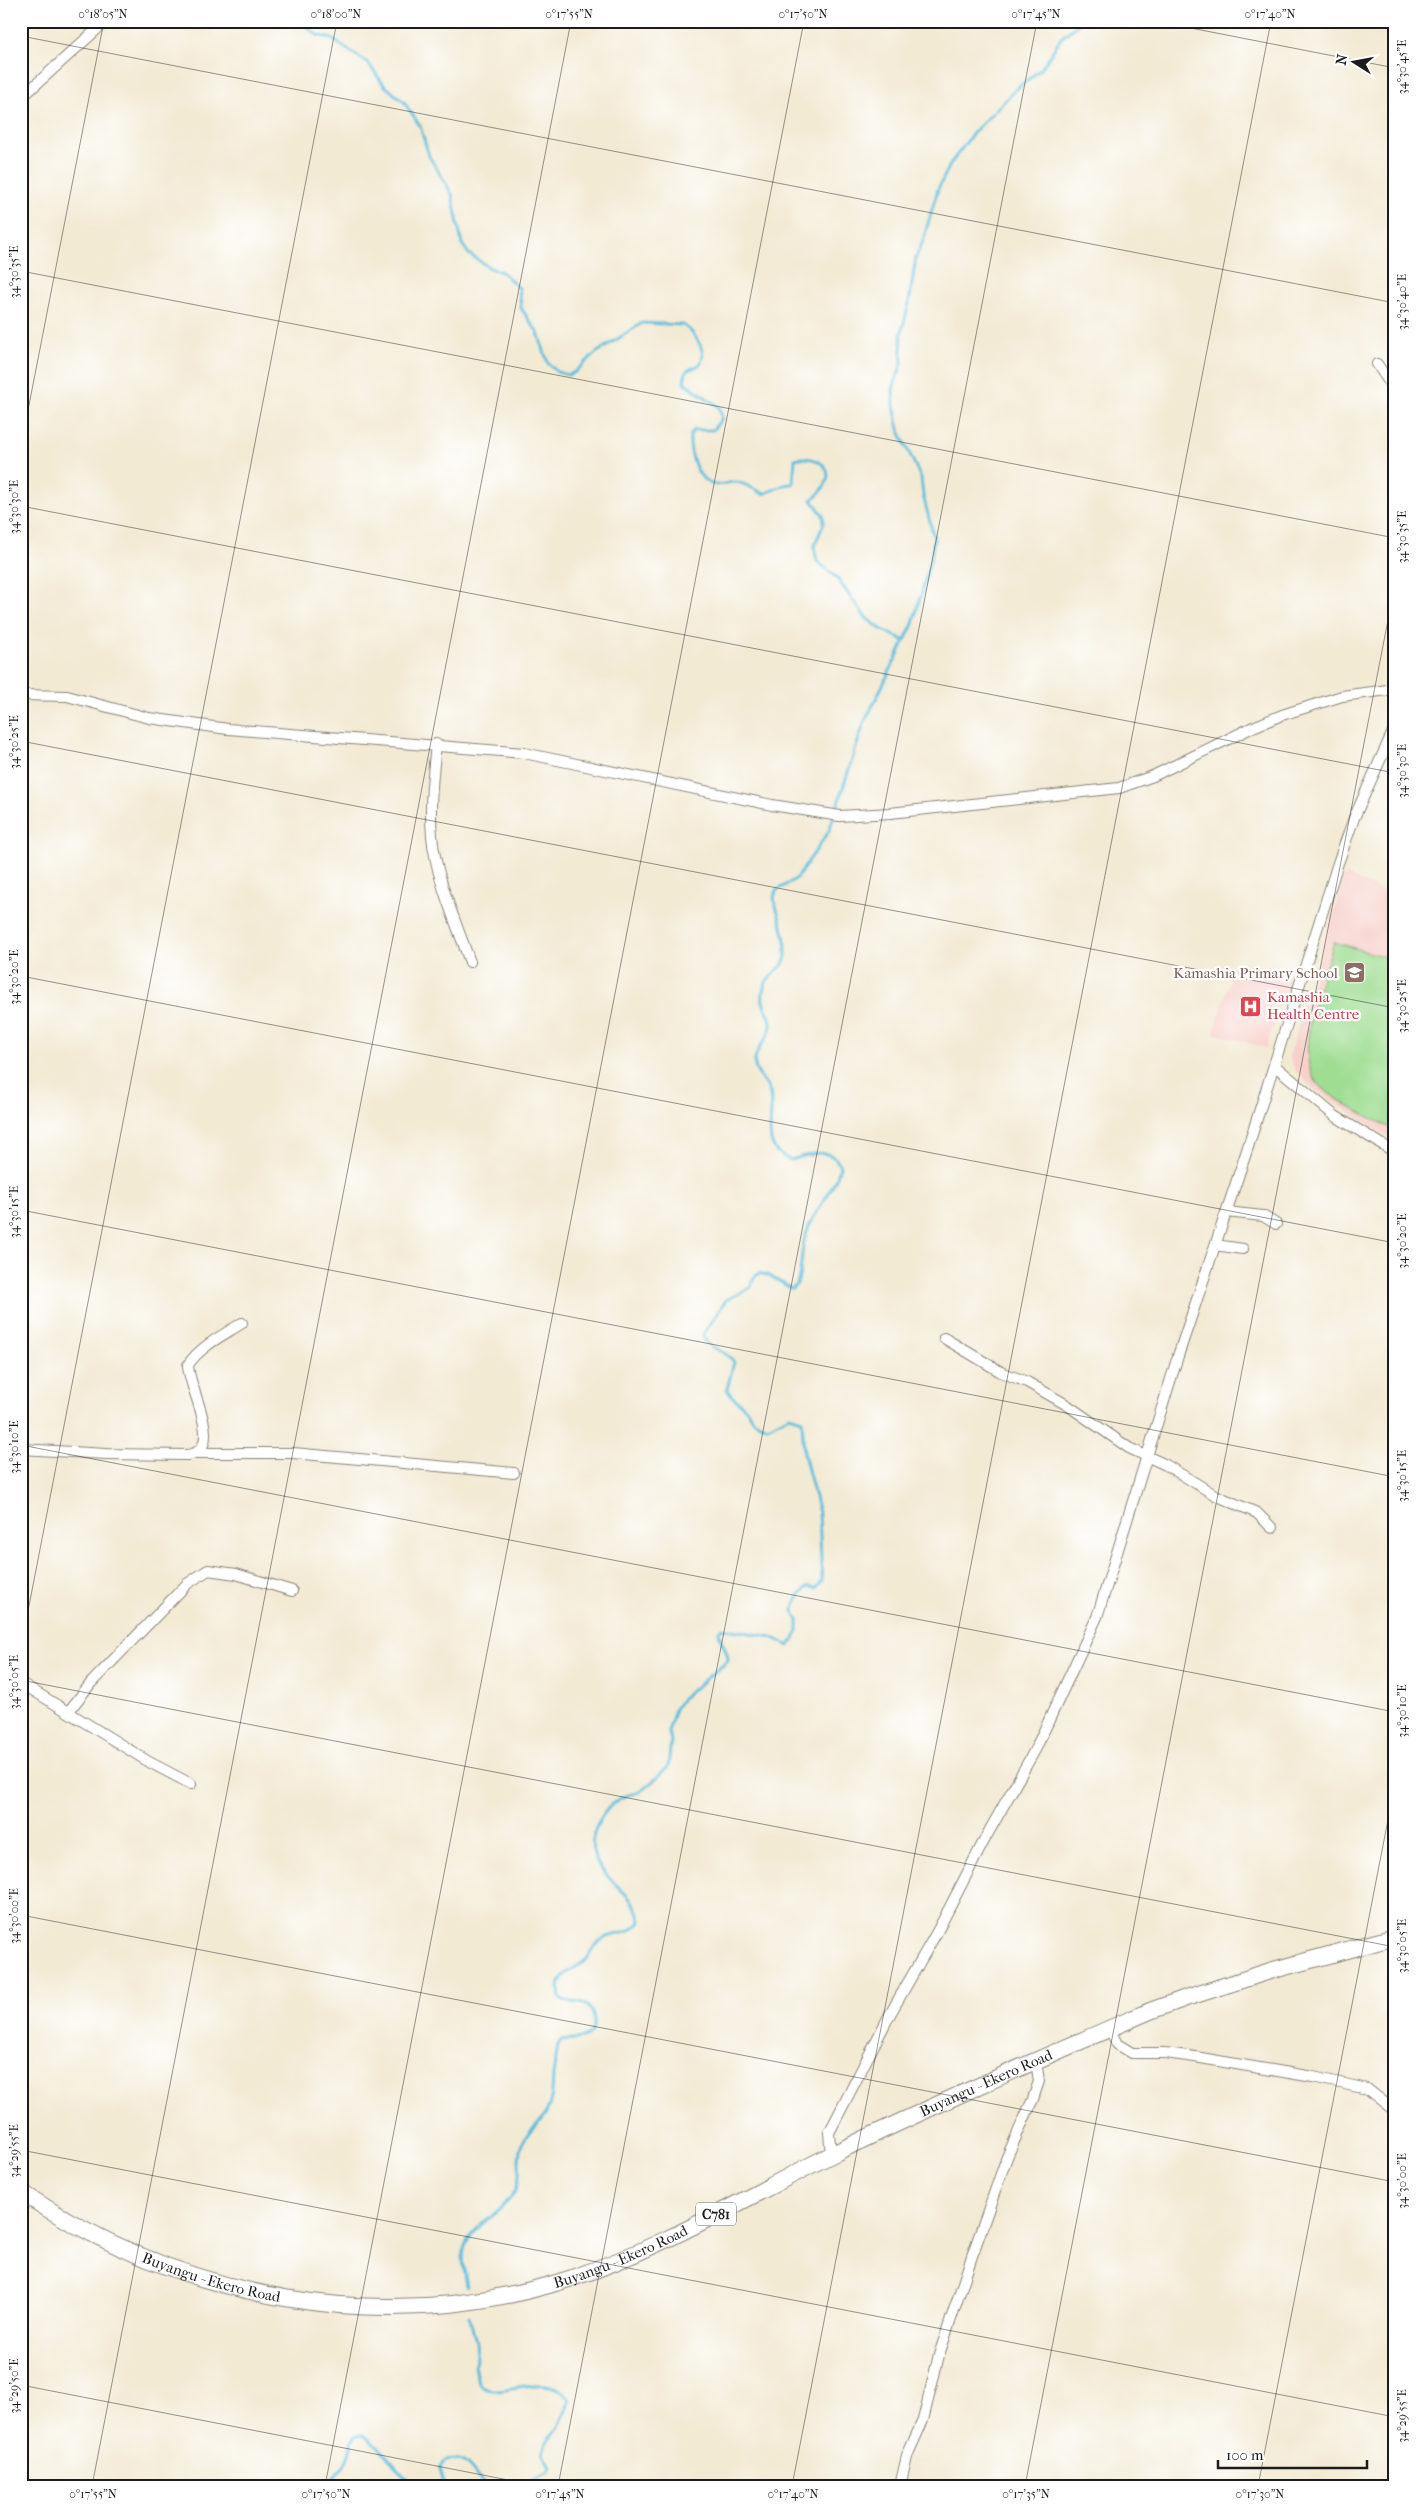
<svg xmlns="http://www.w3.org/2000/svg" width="1416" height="2507" viewBox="0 0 1416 2507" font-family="'IM FELL French Canon',serif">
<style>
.built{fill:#f7d0ca}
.green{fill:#9fdd92;stroke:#5e7c57}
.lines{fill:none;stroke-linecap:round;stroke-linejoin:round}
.stream{stroke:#5ebedc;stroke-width:3}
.street-casing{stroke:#888378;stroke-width:12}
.primary-casing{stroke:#888378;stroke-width:18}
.street{stroke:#fff;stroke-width:10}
.primary{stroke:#fff;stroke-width:16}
.ticks{fill:none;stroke:#1c1c1c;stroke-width:1;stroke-opacity:0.45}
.labels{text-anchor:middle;stroke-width:4.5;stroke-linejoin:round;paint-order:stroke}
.shield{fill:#fff;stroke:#606060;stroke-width:1}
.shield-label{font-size:14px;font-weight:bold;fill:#1c1c1c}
.education-label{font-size:15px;fill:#785e54;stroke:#fff;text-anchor:end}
.health-label{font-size:15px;fill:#be3a42;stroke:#fff;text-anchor:start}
.street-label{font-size:15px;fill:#1c1c1c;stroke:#fff}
.neatline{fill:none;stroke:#1c1c1c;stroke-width:2}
.ticks-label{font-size:12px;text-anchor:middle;fill:#1c1c1c}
</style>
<rect width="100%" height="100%" fill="#fff"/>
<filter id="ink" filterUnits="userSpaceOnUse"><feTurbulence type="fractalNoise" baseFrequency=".02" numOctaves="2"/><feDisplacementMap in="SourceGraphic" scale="10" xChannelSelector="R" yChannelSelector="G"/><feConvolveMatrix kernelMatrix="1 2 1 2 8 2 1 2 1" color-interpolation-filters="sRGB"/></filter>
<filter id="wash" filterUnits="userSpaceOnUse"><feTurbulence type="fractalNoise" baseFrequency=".0096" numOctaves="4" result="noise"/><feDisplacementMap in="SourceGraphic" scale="20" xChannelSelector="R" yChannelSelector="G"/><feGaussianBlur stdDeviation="1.12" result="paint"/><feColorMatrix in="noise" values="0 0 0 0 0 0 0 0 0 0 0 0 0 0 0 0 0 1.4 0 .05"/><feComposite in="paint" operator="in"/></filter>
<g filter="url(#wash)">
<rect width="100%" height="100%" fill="#f3ead4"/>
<path class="built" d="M1345,874L1395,897V1142L1310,1086L1295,1070L1289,1057Z
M1235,963L1289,979L1266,1048L1214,1033Z"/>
<path class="green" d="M1334,942L1395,960V1131C1373,1118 1341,1104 1322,1088C1288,1060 1323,977 1334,942Z"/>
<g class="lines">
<path class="stream" d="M222,21L232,24L254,21
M300,21L317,35L332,39L368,63L384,85L404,102L420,126L429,156L452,194L462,244L469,254L490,268L502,272L519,288L521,308L538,333L548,363L557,372L568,375L575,372L596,353L642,323L683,325C693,331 709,352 700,364C696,368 690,368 686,372L684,382L719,407L722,418L713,430H694L690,435C689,451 696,483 716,485C723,485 729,482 735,482C746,483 755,490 764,494L784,485L793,484L795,459C808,455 832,462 827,480C825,488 818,495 812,500L823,515L824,523L814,547L817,561L836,577L866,618L881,629L903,640
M467,2286C465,2274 460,2256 466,2244C475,2223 503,2213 515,2191C523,2176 516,2161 521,2146C527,2132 539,2125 546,2113C553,2099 552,2089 553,2076C554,2066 557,2055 558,2045L561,2040C569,2038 582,2041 589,2035C598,2027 595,2008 583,2004C575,2001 568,2004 560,1998C555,1972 571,1973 586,1960C593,1953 593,1944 603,1939C617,1932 629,1936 640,1922C640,1890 586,1877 593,1838C596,1822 609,1802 625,1796C629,1794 635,1794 639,1792C650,1785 659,1776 668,1767L671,1741L668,1732L675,1709L682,1698L728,1661C729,1649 719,1643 719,1631L722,1628L772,1637L789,1646L798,1632V1620C788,1608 799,1595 808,1587L816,1588L822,1582L819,1513L804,1454L802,1420L789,1416L768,1427C746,1420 754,1415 741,1404C735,1399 730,1396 727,1389L734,1362C726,1349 706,1350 703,1335L726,1300L750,1288L754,1278L759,1273L770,1276L792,1289L797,1284C803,1268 800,1250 806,1234C814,1210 834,1192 840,1167C833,1145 807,1155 791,1160C783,1157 777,1154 773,1146C766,1133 775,1106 769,1090C764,1078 753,1073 755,1060C756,1047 770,1038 771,1026C773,1012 758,1009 764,987C768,972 786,970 786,954C787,936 778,916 774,898L776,891L797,878L829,831L864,723L913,624L932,554L934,538L923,495L921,478L900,433L894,406L893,389L902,363L901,335L909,303L916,257L923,241L938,189L951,163L974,132L1015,90L1041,69L1061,38L1082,21
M469,2316C471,2325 474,2333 476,2342C478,2355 472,2368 478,2381C492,2408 545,2363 570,2400L559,2427L546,2443L543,2452L551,2466L549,2472L517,2486
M326,2486L344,2466L352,2441L357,2435H363L378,2446L403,2475L416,2486
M445,2486L440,2469L447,2460C468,2455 472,2474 486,2486"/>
</g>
</g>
<g filter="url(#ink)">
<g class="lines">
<defs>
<path id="street" d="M21,98L106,21
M1377,364L1395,391
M21,695L67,696L149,718L228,729L524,753L772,805L840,816L890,813L1119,788L1153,776L1253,727L1282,715L1342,696L1395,689
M436,744C433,774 429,806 432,836C436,879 456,922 470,962
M1274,1065L1335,1116L1395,1152
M1226,1212L1263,1216L1276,1224
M1215,1245L1243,1249
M944,1338L1001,1372L1027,1382L1067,1405L1129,1448L1166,1465L1215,1495L1257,1513L1272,1528
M21,1449L106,1454L187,1455C227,1450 188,1389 188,1365C200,1346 224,1335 242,1323
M197,1453H293L514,1473
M21,1683L149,1762L191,1784
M69,1711L91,1683L187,1584L208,1570L236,1574L292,1591
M1110,2029L1117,2044L1132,2053H1165L1195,2057L1313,2077L1367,2089L1395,2111
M831,2155L829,2133L889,2016L938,1930L987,1835L1036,1748L1097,1617L1178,1356L1248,1147L1338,863L1354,818L1395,727
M900,2486L907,2456L923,2420L939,2355L972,2256L1007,2157L1033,2099L1039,2081L1036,2061"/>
<g id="primary">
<path id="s1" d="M21,2192C183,2299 382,2339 569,2279C661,2249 746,2197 833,2154C937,2103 1044,2057 1150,2011L1186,1998L1270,1971L1395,1937"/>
</g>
</defs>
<use href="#street" class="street-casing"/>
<use href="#primary" class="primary-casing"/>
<use href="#street" class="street"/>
<use href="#primary" class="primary"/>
</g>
</g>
<path class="ticks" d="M1155,21L1395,68M21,36L1395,303M21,271L1395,538M21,446L104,21M21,506L1395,773M21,741L1395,1008M21,976L1395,1243M21,1210L1395,1477M21,1445L1395,1712M21,1647L337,21M21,1680L1395,1947M21,1915L1395,2182M21,2150L1395,2417M21,2385L539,2486M92,2486L571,21M325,2486L804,21M558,2486L1037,21M792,2486L1271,21M1025,2486L1395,584M1258,2486L1395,1784"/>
<defs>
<symbol id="school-square" viewBox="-11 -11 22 22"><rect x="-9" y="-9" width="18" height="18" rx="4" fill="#8d6e63" stroke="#fff"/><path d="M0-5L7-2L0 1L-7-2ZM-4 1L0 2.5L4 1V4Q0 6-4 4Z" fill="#fff"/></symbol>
<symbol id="hospital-square" viewBox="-11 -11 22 22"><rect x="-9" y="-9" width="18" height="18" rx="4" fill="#e0444e" stroke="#fff"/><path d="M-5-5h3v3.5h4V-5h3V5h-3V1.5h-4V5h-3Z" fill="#fff"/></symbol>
</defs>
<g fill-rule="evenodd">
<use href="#school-square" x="1342" y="960" width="25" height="25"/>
<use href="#hospital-square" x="1238" y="994" width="25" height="25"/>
</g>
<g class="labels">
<rect class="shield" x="696" y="2202.5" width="40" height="23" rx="4"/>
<g class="shield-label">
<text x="716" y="2219">C781</text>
</g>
<g class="education-label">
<text x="1338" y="978">Kamashia Primary School</text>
</g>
<g class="health-label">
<text x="1267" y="1002">Kamashia<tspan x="1267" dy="17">Health Centre</tspan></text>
</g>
<g class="street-label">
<text dy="5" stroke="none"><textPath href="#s1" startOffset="1035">Buyangu - Ekero Road</textPath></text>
<text dy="5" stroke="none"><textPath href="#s1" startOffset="630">Buyangu - Ekero Road</textPath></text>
<text dy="5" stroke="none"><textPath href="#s1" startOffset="210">Buyangu - Ekero Road</textPath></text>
</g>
</g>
<rect width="1416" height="2507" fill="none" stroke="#fff" stroke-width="55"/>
<g transform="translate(1354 62) rotate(281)" stroke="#ffffff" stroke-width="4" paint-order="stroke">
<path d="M0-4L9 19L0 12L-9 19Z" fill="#1c1c1c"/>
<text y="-8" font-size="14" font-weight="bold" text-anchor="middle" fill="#1c1c1c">N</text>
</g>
<path d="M1218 2460v8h149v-8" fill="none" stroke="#1c1c1c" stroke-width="2.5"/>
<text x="1226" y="2460" font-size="15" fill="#1c1c1c" stroke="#ffffff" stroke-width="4" paint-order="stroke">100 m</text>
<rect x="28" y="28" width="1360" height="2452" class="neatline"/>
<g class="ticks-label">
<text x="103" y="18">0°18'05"N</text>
<text x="336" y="18">0°18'00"N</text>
<text x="569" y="18">0°17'55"N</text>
<text x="803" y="18">0°17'50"N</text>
<text x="1036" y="18">0°17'45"N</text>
<text x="1270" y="18">0°17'40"N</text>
<text transform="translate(1402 67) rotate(-90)" y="4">34°30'45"E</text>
<text transform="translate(14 272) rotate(-90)" y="4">34°30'35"E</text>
<text transform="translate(1402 302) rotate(-90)" y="4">34°30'40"E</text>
<text transform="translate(14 507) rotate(-90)" y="4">34°30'30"E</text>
<text transform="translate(1402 537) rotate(-90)" y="4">34°30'35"E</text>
<text transform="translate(14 742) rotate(-90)" y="4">34°30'25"E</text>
<text transform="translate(1402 771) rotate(-90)" y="4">34°30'30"E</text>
<text transform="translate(14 977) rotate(-90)" y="4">34°30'20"E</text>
<text transform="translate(1402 1006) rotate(-90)" y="4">34°30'25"E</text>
<text transform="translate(14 1212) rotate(-90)" y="4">34°30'15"E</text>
<text transform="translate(1402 1241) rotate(-90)" y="4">34°30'20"E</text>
<text transform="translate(14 1447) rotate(-90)" y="4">34°30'10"E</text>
<text transform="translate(1402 1476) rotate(-90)" y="4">34°30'15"E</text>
<text transform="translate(14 1682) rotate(-90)" y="4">34°30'05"E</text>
<text transform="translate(1402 1711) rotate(-90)" y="4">34°30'10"E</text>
<text transform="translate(14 1916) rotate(-90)" y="4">34°30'00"E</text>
<text transform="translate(1402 1946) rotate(-90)" y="4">34°30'05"E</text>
<text transform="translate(14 2151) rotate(-90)" y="4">34°29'55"E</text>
<text transform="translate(1402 2181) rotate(-90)" y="4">34°30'00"E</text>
<text transform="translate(14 2386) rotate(-90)" y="4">34°29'50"E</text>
<text transform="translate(1402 2416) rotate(-90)" y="4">34°29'55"E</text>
<text x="93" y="2498">0°17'55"N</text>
<text x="326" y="2498">0°17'50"N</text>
<text x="560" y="2498">0°17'45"N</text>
<text x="793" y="2498">0°17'40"N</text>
<text x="1026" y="2498">0°17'35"N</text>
<text x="1260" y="2498">0°17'30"N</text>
</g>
</svg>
